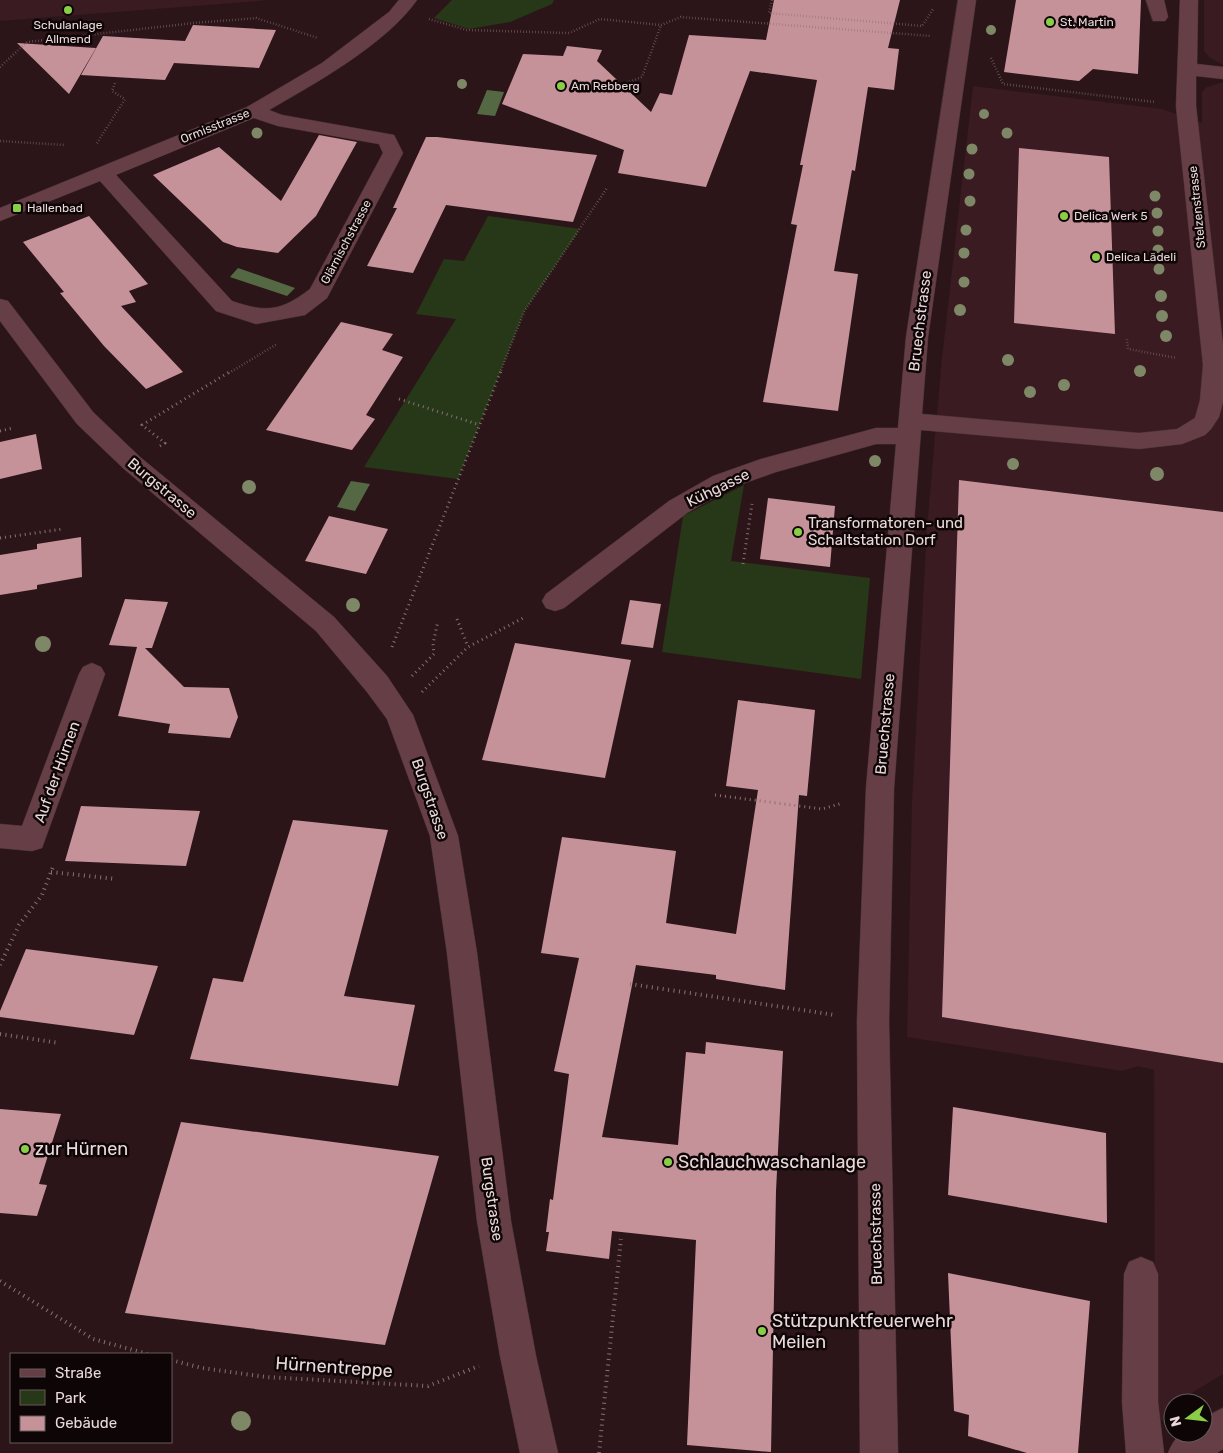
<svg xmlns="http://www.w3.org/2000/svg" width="1223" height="1453" viewBox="0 0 1223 1453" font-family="Rubik,sans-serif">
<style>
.built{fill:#391b21}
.green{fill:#263817}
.water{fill:#546943}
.building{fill:#c6929a}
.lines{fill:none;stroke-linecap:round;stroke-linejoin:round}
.minor-casing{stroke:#473034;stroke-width:1}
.path-far2{stroke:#867275;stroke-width:2.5;stroke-dasharray:0.5 2.5;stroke-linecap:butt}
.path-far1{stroke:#867275;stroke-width:3;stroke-dasharray:1 4;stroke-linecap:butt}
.path{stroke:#867275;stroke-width:4;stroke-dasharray:1 4.5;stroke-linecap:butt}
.minor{fill:#663f46;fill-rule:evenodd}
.tree{fill:#7e8867}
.poi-dot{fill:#8ace48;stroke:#0e0506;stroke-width:2}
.labels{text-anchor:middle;stroke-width:5;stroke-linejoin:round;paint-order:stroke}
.far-poi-label{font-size:12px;fill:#ead9db;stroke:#0e0506;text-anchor:start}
.far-street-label{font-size:12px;fill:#ead9db;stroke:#0e0506}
.street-label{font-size:15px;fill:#ead9db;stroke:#0e0506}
.poi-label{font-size:15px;fill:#ead9db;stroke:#0e0506;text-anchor:start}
.near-poi-label{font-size:18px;fill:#ead9db;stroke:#0e0506;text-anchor:start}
.near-street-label{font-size:18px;fill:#ead9db;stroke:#0e0506}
</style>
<rect width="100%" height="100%" fill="#2c1519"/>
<path class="built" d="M0,0H271L0,21Z
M1204,0H1223V65L1209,57L1204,51Z
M1223,82V1374L1193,1392L1180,1403H1173V1410L1161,1421L1155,1406L1154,1070L1138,1066L1122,1071L907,1037L912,802L927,527L942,358L973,86L1162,109L1202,123V92L1207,87Z"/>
<path class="green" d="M452,0H554L552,4L510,22L469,29L434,18Z
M488,216L580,229L524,312L458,479L364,467L456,319L416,314L444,259L464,261Z
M744,485L731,561L870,578L861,679L662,652L683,516Z"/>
<path class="water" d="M487,90L504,92L495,116L477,114Z
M238,268L295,288L287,296L230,277Z
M351,481L370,484L355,511L337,507Z"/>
<path class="building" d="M774,0H900L888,48L899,49L894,90L868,87L855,171L852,170L834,271L858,274L838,411L763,402L797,225L791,224L803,165H800L817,80L750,71L706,187L618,173L624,150L502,104L523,54L563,56L567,46L602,50L597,61L651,112L660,93L672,95L689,35L766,40Z
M1016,0H1141L1138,74L1093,69L1079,81L1004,72Z
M193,25L276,30L259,68L174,63L165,80L81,75L103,36L185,41Z
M17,43L96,48L69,94Z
M319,135L357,142L316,216L278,253L237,247L223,242L153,175L219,147L281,201Z
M426,137H437L597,155L573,222L446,205L413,273L367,266L397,208H393Z
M1019,148L1109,157L1115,334L1014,323Z
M89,216L148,284L129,291L136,302L121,306L183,372L146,389L104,346L60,293L64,292L23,242Z
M341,322L393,334L382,350L403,357L366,415L375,419L352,450L266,430Z
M36,434L42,469L0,479V442Z
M959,480L1223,512V1063L942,1017Z
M768,498L835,506L830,567L760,559Z
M329,516L388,529L366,574L305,561Z
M81,537L82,577L37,585V589L0,595V555L37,549V544Z
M125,599L168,602L152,648H145L184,687L229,688L238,717L230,738L168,733L170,724L118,716L137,647L109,645Z
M630,600L661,604L653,648L621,644Z
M515,643L631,660L605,778L482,760Z
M738,700L815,710L807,796L799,795L785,990L716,979V975L636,965L602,1137L678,1145L686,1052L705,1054L706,1042L783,1051L776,1191L771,1452L687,1445L696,1240L612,1231L609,1259L546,1251L549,1232H546L550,1199L553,1200L569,1074L554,1071L579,958L541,953L562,837L676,851L666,923L736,934L758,790L726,786Z
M81,806L200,811L186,866L65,861Z
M293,820L388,830L344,996L415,1005L398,1086L190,1059L213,978L243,982Z
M26,949L158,966L134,1035L0,1017V1011Z
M953,1107L1106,1133L1107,1223L948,1195Z
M0,1109L61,1114L39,1184L47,1185L37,1216L0,1213Z
M181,1122L439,1156L385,1345L125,1313Z
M948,1273L1090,1301L1078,1453H1027L968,1436L969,1415L954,1411Z"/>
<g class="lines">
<defs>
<path id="minor" d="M399,0H417C386,44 316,83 269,110L282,115L394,135L403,153L327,298L305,315L256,324L216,311L100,181L0,221V208L247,107L322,63L389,12ZM254,118L278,126L379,144L383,153L310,289C281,311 267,313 232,301L116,175Z
M958,0H976L928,337L922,414L1139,433L1177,429L1195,418L1200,400L1203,365L1176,106L1180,0H1198L1197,64L1223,67V79L1196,76V106L1223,345V402L1219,417L1211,429L1205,435L1182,444L1139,449L921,430L894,788L889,1021L898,1453H860L857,1021L866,788L896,444H876L776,472L731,488L687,513L564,608L555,611L546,608L542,601L546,594L669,501L713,476L761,459L876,428H898L906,337Z
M1146,0H1164L1168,17L1165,21H1153Z
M0,299L8,301L93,412L140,457L334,617L387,676L413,715L458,836L477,953L511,1221L536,1356L558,1453H520L500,1356L477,1221L447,953L430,836L387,719L367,692L316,631L124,469L77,424L0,321Z
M92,663L101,667L105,674L42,848L32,851L0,848V824L22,826L79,674L83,667Z
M1141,1257L1153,1262L1158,1274V1402L1164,1453H1126L1122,1402L1124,1274L1129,1262Z
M1223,1408V1449L1217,1453H1168C1177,1432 1182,1433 1203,1433V1418Z"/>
</defs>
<use href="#minor" class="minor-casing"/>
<path class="path-far2" d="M772,0L769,13L922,26L933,9
M429,19L467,30L569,33L600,19L661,25L681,17L931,36
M991,58L1003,84L1155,102
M0,67L27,42L194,23L256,18L318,38
M613,88L642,77L661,25
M0,141L65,145
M97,143L125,99L112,91L115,83
M1127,339L1128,349L1177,358
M229,373L277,344
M500,373L524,312L607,188"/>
<path class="path-far1" d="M399,399L480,425
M0,431L13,428
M160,446L165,443L142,425L231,371
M0,538L63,529
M743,564L752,504
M457,619L468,647
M392,647L501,371
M412,676L434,654L433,644L438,621
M422,692L468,647L525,617
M715,795L822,809L843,803"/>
<path class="path" d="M51,872L116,879
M0,965L19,925L42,895L53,867
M630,984L835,1015
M0,1034L59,1043
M0,1281L93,1339L148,1354
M171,1360L202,1368L266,1377L428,1386L479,1366
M599,1453L621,1239"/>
<use href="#minor" class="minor"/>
</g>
<g class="tree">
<circle cx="991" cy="30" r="5"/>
<circle cx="462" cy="84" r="5"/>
<circle cx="984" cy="114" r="5"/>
<circle cx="257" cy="133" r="5.5"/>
<circle cx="1007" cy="133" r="5.5"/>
<circle cx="972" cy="149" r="5.5"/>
<circle cx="969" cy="174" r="5.5"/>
<circle cx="1155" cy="196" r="5.5"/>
<circle cx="970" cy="201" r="5.5"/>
<circle cx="1157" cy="213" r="5.5"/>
<circle cx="966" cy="230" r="5.5"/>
<circle cx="1158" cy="231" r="5.5"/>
<circle cx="1158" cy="250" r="5.5"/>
<circle cx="964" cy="253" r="5.5"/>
<circle cx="1159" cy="269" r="5.5"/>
<circle cx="964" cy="282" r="5.5"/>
<circle cx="1161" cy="296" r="6"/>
<circle cx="960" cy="310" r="6"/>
<circle cx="1162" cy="316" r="6"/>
<circle cx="1166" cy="336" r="6"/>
<circle cx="1008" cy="360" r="6"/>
<circle cx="1140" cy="371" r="6"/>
<circle cx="1064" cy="385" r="6"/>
<circle cx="1030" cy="392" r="6"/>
<circle cx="875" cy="461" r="6"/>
<circle cx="1013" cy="464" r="6"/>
<circle cx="1157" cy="474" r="7"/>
<circle cx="249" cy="487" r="7"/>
<circle cx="353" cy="605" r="7"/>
<circle cx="43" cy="644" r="8"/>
<circle cx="241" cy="1421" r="10"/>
</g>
<g class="poi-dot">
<circle cx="68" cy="10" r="5"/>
<circle cx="1050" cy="22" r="5"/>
<circle cx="561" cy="86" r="5"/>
<rect x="12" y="203" width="10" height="10" rx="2.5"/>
<circle cx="1064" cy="216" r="5"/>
<circle cx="1096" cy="257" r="5"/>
<circle cx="798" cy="532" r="5"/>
<circle cx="25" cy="1149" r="5"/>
<circle cx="668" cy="1162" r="5"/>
<circle cx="762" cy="1331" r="5"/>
</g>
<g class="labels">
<g class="far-poi-label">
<text x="1060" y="26">St. Martin</text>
<text x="68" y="29" text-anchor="middle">Schulanlage<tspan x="68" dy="14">Allmend</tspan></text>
<text x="571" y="90">Am Rebberg</text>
<text x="27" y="212">Hallenbad</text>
<text x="1074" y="220">Delica Werk 5</text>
<text x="1106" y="261">Delica Lädeli</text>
</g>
<g class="far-street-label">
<text transform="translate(215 126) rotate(-22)" y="4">Ormisstrasse</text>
<text transform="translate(1197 207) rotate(-96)" y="4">Stelzenstrasse</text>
<text transform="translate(346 242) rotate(-62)" y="4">Glärnischstrasse</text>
</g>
<g class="street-label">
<text transform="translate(920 321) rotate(-83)" y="5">Bruechstrasse</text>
<text transform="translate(162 488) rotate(40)" y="5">Burgstrasse</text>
<text transform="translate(718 488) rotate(-26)" y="5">Kühgasse</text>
<text transform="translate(885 724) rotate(-85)" y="5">Bruechstrasse</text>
<text transform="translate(57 772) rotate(-70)" y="5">Auf der Hürnen</text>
<text transform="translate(430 799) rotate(71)" y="5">Burgstrasse</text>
<text transform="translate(492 1199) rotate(82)" y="5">Burgstrasse</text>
<text transform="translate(876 1234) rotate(-91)" y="5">Bruechstrasse</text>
</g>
<g class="poi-label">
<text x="808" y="528">Transformatoren- und<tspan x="808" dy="17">Schaltstation Dorf</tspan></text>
</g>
<g class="near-poi-label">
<text x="35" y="1155">zur Hürnen</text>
<text x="678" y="1168">Schlauchwaschanlage</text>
<text x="772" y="1327">Stützpunktfeuerwehr<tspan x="772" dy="21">Meilen</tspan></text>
</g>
<g class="near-street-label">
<text transform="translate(334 1367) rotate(4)" y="6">Hürnentreppe</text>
</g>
</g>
<rect x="10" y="1353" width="162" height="90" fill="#0e0506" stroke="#665a5b"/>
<rect x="20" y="1369" width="25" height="8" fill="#663f46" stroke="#665a5b"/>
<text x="55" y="1378" font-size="15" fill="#ead9db">Straße</text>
<rect x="20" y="1390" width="25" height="15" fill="#263817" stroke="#665a5b"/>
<text x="55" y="1403" font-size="15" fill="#ead9db">Park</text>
<rect x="20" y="1416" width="25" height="15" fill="#c6929a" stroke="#665a5b"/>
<text x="55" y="1428" font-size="15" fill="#ead9db">Gebäude</text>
<g transform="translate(1188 1418) rotate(255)"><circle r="24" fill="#0e0506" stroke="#665a5b"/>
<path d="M0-4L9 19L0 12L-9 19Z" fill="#8ace48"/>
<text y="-8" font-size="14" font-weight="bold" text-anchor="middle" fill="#ead9db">N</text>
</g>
</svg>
